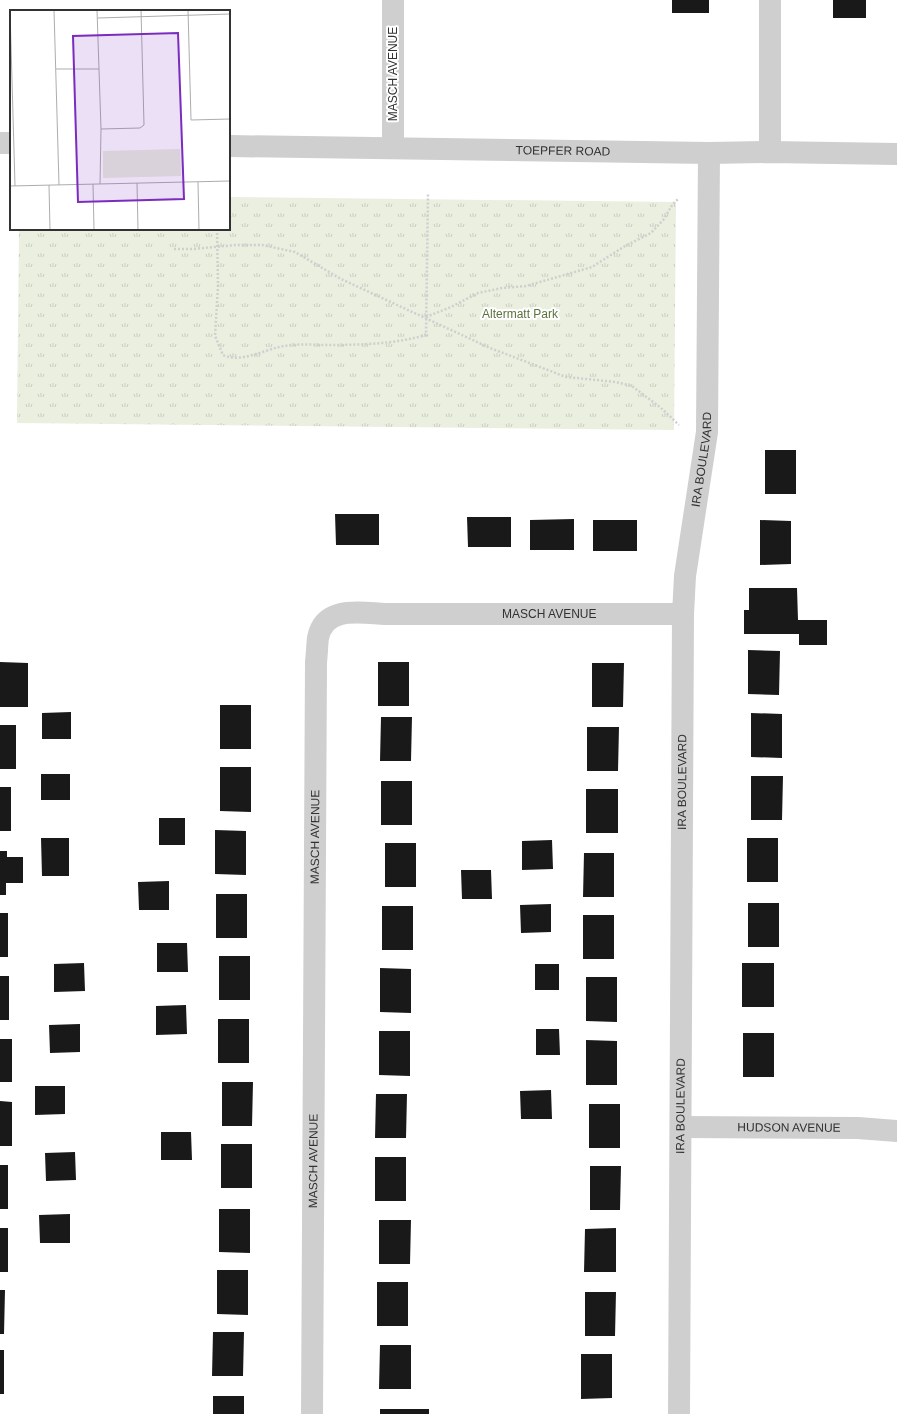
<svg xmlns="http://www.w3.org/2000/svg" width="897" height="1414" viewBox="0 0 897 1414" font-family="Arial,sans-serif">
<style>
.grass{fill:url(#grass-tufts)}
.building{fill:#191919}
.lines{fill:none;stroke-linecap:round;stroke-linejoin:round}
.path{stroke:#cfcfcf;stroke-width:2.5;stroke-dasharray:2 2;stroke-linecap:butt}
.minor{stroke:#cfcfcf;stroke-width:22}
.labels{text-anchor:middle;stroke-width:4;stroke-linejoin:round;paint-order:stroke}
.street-label{font-size:12px;fill:#323232;stroke:#fff}
.park-label{font-size:12px;fill:#5b723b;stroke:#fff}
.inset-road{fill:none;stroke:#adadad;stroke-width:1}
.view{fill:#7b2cbf;fill-opacity:0.15;stroke:#7b2cbf;stroke-width:2}
.inset-edge{fill:none;stroke:#323232;stroke-width:2}
</style>
<defs>
<pattern id="grass-tufts" width="24" height="20" patternUnits="userSpaceOnUse"><rect width="24" height="20" fill="#eaefe0"/><path d="M3 7l-1-3M5 7V3M7 7l1-3M15 17l-1-3M17 17v-4M19 17l1-3" fill="none" stroke="#c9cdc1"/></pattern>
</defs>
<rect width="100%" height="100%" fill="#fff"/>
<path class="grass" d="M229,197L676,202L674,430L17,423L19,229H229Z"/>
<path class="building" d="M672,0H709V13H672Z
M833,0H866V18H833Z
M765,450H796V494H765Z
M335,514H379V545H336Z
M467,517H511V547H468Z
M574,519V550H530V520Z
M593,520H637V551H593Z
M760,520L791,521V564L760,565Z
M749,588H797L798,620H827V645H799V634H744V610H749Z
M748,650L780,651L779,695L748,694Z
M0,662L28,663V707H0Z
M378,662H409V706H378Z
M592,663H624L623,707H592Z
M220,705H251V749H220Z
M71,712V739H42V713Z
M751,713L782,714V758L751,757Z
M381,717H412L411,761H380Z
M0,725H16V769H0Z
M587,727H619L618,771H587Z
M220,767H251V812L220,811Z
M41,774H70V800H41Z
M751,776H783L782,820H751Z
M381,781H412V825H381Z
M0,787H11V831H0Z
M586,789H618V833H586Z
M159,818H185V845H159Z
M215,830L246,831V875L215,874Z
M41,838H69V876H42Z
M747,838H778V882H747Z
M552,840L553,869L522,870V841Z
M385,843H416V887H385Z
M0,851H7V857H23V883H6V895H0Z
M584,853H614V897H583Z
M461,870H491L492,899H462Z
M169,881V910H139L138,882Z
M216,894H247V938H216Z
M748,903H779V947H748Z
M551,904V932L521,933L520,905Z
M382,906H413V950H382Z
M0,913H8V957H0Z
M583,915H614V959H583Z
M157,943H187L188,972H157Z
M219,956H250V1000H219Z
M84,963L85,991L54,992V964Z
M742,963H774V1007H742Z
M535,964H559V990H535Z
M380,968L411,969V1013L380,1012Z
M0,976H9V1020H0Z
M586,977H617V1022L586,1021Z
M186,1005L187,1034L156,1035V1006Z
M218,1019H249V1063H218Z
M80,1024V1052L50,1053L49,1025Z
M536,1029H559L560,1055H536Z
M379,1031H410V1076L379,1075Z
M743,1033H774V1077H743Z
M0,1039H12V1082H0Z
M586,1040L617,1041V1085H586Z
M222,1082H253L252,1126H222Z
M35,1086H65V1114L35,1115Z
M551,1090L552,1119H521L520,1091Z
M376,1094H407L406,1138H375Z
M0,1101L12,1102V1146H0Z
M589,1104H620V1148H589Z
M161,1132H191L192,1160H161Z
M221,1144H252V1188H221Z
M75,1152L76,1180L46,1181L45,1153Z
M375,1157H406V1201H375Z
M0,1165H8V1209H0Z
M590,1166H621L620,1210H590Z
M219,1209H250V1253L219,1252Z
M70,1214V1243H40L39,1215Z
M379,1220H411L410,1264H379Z
M0,1228H8V1272H0Z
M616,1228V1272H584L585,1229Z
M217,1270H248V1315L217,1314Z
M377,1282H408V1326H377Z
M0,1290H5L4,1334H0Z
M585,1292H616L615,1336H585Z
M213,1332H244L243,1376H212Z
M380,1345H411V1389H379Z
M0,1350H4V1394H0Z
M581,1354H612V1398L581,1399Z
M213,1396H244V1414H213Z
M380,1409H429V1414H380Z"/>
<g class="lines">
<path class="path" d="M217,229L218,286L215,336L223,355C240,363 262,351 279,347C296,343 312,345 328,345C361,345 394,344 426,335L428,193
M174,249H193L236,245H262L295,252L341,279L490,348L540,367L566,377L616,382L632,386L661,408L679,425
M426,317L451,307L478,293L502,288L526,286L592,267L625,246L651,233L664,219L672,205L679,198"/>
<g class="minor">
<path d="M770,0V152"/>
<path d="M0,143H11"/>
<path id="s1" d="M229,146L709,153L770,152L897,154"/>
<path d="M393,148V0"/>
<path id="s2" d="M681,1127L858,1128L897,1131"/>
<path id="s3" d="M312,1414L316,662C317,654 317,646 318,638C324,605 361,613 385,614H683"/>
<path id="s4" d="M679,1414L683,614L685,576L707,432L709,153"/>
</g>
</g>
<g class="labels">
<g class="street-label">
<text transform="translate(393 74) rotate(-90)" y="4">MASCH AVENUE</text>
<text dy="4" stroke="none"><textPath href="#s1" startOffset="334">TOEPFER ROAD</textPath></text>
<text dy="4" stroke="none"><textPath href="#s4" startOffset="956">IRA BOULEVARD</textPath></text>
<text dy="4" stroke="none"><textPath href="#s3" startOffset="1020">MASCH AVENUE</textPath></text>
<text dy="4" stroke="none"><textPath href="#s4" startOffset="632">IRA BOULEVARD</textPath></text>
<text dy="4" stroke="none"><textPath href="#s3" startOffset="577">MASCH AVENUE</textPath></text>
<text dy="4" stroke="none"><textPath href="#s4" startOffset="308">IRA BOULEVARD</textPath></text>
<text dy="4" stroke="none"><textPath href="#s2" startOffset="108">HUDSON AVENUE</textPath></text>
<text dy="4" stroke="none"><textPath href="#s3" startOffset="253">MASCH AVENUE</textPath></text>
</g>
<g class="park-label">
<text x="520" y="318">Altermatt Park</text>
</g>
</g>
<g transform="translate(10 10)">
<rect width="220" height="220" fill="#fff"/>
<path d="M170,139L171,166L93,168V141Z" fill="#eaefe0"/>
<path class="inset-road" d="M0,0L5,176M44,0L49,175M87,0L91,119L90,174M178,0L181,110L220,109M88,8L220,4M46,59H89M91,119L130,118L134,115L131,0M188,172L189,220M127,173L128,220M83,174L84,220M39,175L40,220M0,176L220,171"/>
<path class="view" d="M168,23L174,189L68,192L63,26Z"/>
<rect width="220" height="220" class="inset-edge"/>
</g>
</svg>
